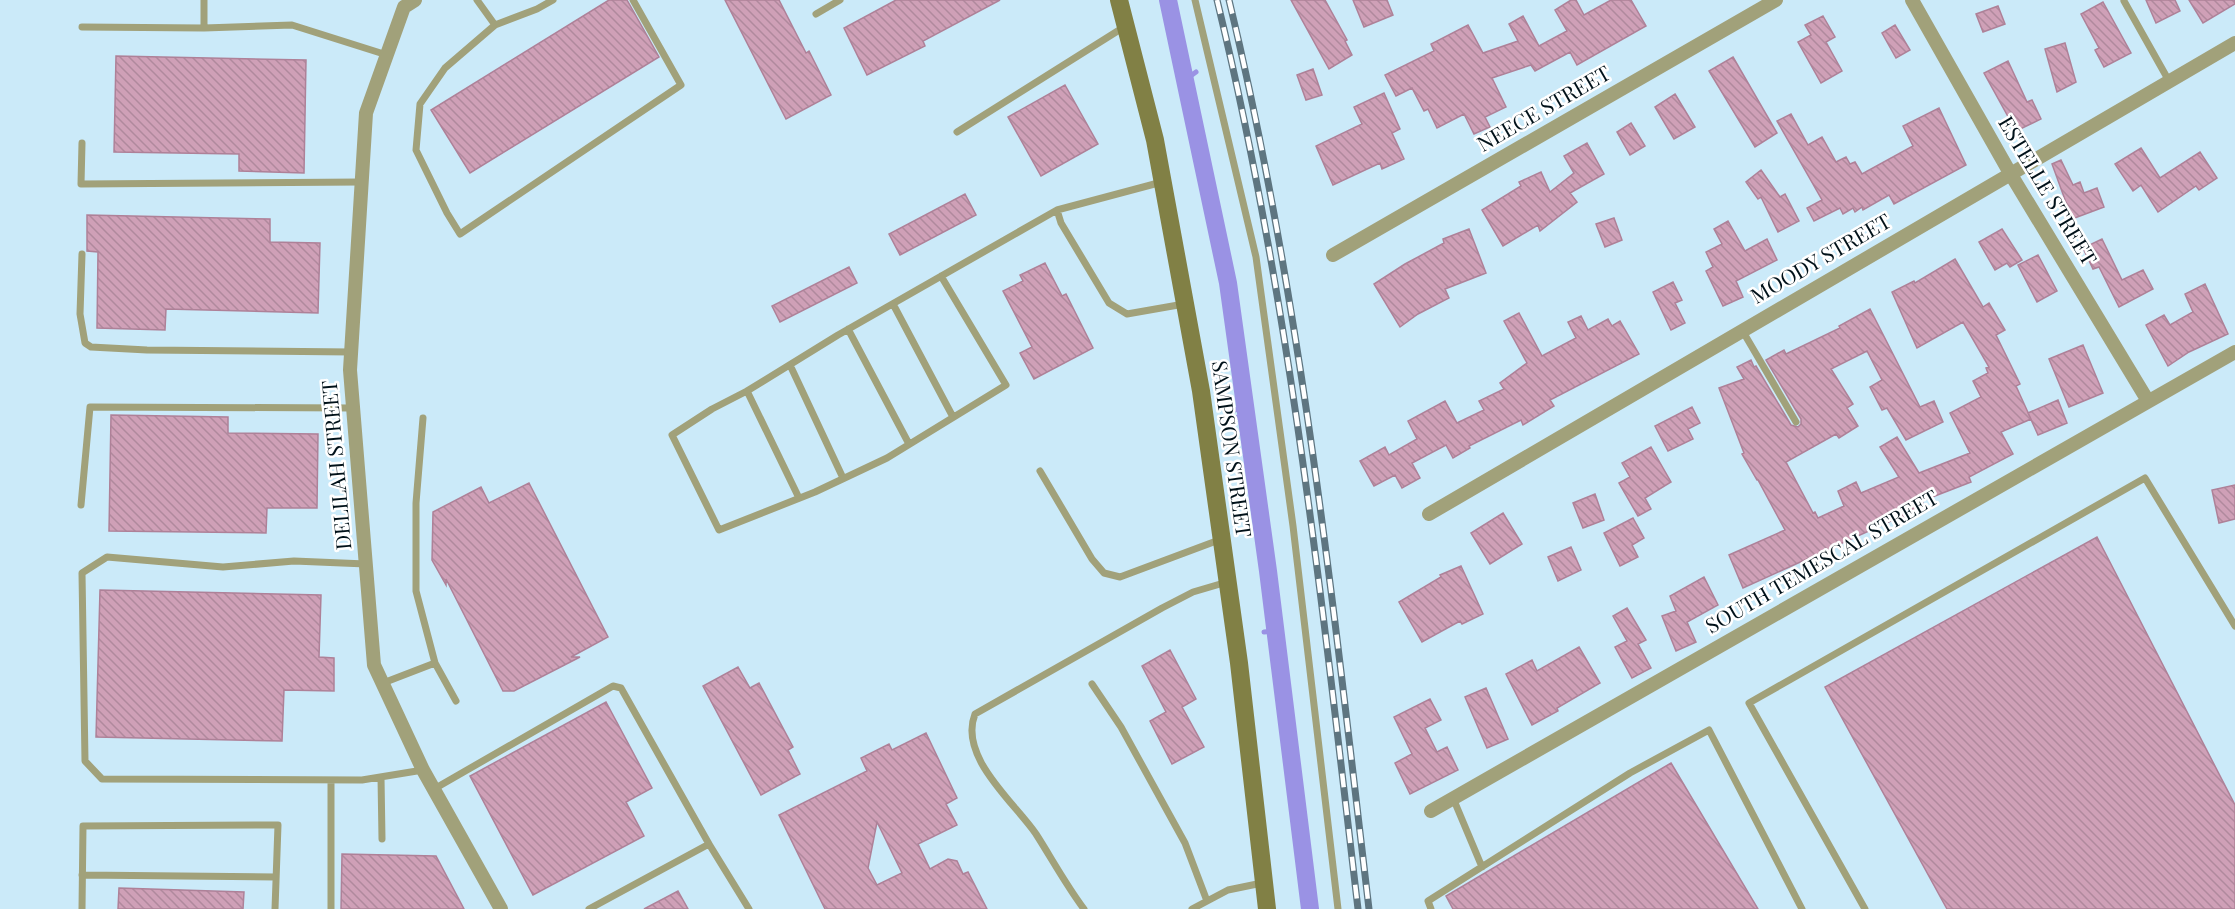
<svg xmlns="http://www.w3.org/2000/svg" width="2235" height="909" viewBox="0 0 2235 909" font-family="'Playfair Display',serif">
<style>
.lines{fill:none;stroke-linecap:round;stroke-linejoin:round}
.stream{stroke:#9a92e4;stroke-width:5}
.canal{stroke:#9a92e4;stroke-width:18}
.building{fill:url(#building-back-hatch);stroke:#ae8198;stroke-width:1.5;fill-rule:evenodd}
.lane{stroke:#a1a17a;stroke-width:7}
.street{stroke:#a1a17a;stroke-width:14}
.secondary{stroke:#818045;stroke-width:18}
.rail-casing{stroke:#5e7580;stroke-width:7}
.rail{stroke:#fff;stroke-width:4.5;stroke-dasharray:14;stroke-linecap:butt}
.labels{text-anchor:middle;stroke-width:5;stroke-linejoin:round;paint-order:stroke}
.street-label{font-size:21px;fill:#001119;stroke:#fff}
</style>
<defs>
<pattern id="building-back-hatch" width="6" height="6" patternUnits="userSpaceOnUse" patternTransform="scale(1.5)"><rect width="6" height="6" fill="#cfa0b7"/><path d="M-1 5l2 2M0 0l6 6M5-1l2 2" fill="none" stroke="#b0899d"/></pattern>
</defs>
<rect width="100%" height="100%" fill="#cbeaf9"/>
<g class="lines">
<path class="stream" d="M1185,80L1196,72
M1234,410L1245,408
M1233,418L1246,416
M1264,632L1275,631"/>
<path class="canal" d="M1168,0L1228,283L1268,571L1310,909"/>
</g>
<path class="building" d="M609,0H627L659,57L470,173L431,110Z
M725,0H779L806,53L809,51L831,95L786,119Z
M896,0H1000L923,41L925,46L867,75L844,28Z
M1291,0H1325L1347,40L1345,41L1352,55L1329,69Z
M1353,0H1387L1393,15L1364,27Z
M1571,0H1576L1584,15L1611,0H1631L1646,26L1577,65L1570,52L1535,71L1531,65L1492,78L1506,107L1485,117L1490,127L1474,134L1464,114L1437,128L1428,109L1424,111L1412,88L1396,96L1385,75L1434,51L1431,44L1468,25L1483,53L1518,41L1509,24L1523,16L1539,46L1567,31L1555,10Z
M2146,0H2175L2180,11L2156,23Z
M2189,0H2235V4L2203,23Z
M2103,2L2131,53L2104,67L2095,50L2099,48L2081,14Z
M1998,6L2005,24L1983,32L1976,14Z
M1823,16L1835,37L1826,42L1842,71L1821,83L1798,42L1811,35L1805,25Z
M1895,25L1910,50L1896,58L1882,33Z
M2065,43L2076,82L2057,92L2045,49Z
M116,56L306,60L304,173L239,171V154L114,152Z
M1733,57L1777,133L1755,147L1709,71Z
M2008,61L2027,102L2032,100L2041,119L2016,131L1984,73Z
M1313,69L1322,95L1306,100L1297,75Z
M1065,85L1098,144L1041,176L1008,117Z
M1384,93L1400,129L1392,133L1404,159L1382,169L1380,163L1333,185L1316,146L1362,124L1354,107Z
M1675,94L1695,127L1674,139L1655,107Z
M1939,108L1966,165L1894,204L1889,195L1863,210L1862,207L1855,212L1853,208L1843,214L1840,208L1814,221L1807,208L1822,200L1777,121L1791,114L1808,145L1822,137L1836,162L1846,157L1850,164L1855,162L1862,174L1913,146L1903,126Z
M1631,123L1645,146L1630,155L1617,132Z
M1587,143L1604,174L1570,193L1577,202L1540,231L1538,225L1503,246L1482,210L1521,186L1519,182L1541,172L1550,192L1574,173L1564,156Z
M2141,148L2160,178L2200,152L2217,178L2199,190L2196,186L2158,212L2141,185L2133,191L2115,164Z
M2061,160L2073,185L2080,182L2084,193L2097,188L2104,207L2072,219L2052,164Z
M1761,170L1780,197L1785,194L1799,221L1778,232L1761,197L1758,199L1746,182Z
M965,194L976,215L900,255L889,234Z
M87,215L270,219V242L320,243L318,313L166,309L165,330L97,328L98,252L87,251Z
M1614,218L1622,240L1605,247L1596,224Z
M1728,221L1745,251L1767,239L1777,260L1736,281L1743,297L1723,306L1706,271L1713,267L1706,252L1722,244L1714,229Z
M1469,229L1486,273L1445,289L1449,298L1418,314L1400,327L1374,284L1405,264L1444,243L1443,239Z
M2002,229L2022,260L2010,267L2007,263L1995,270L1979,242Z
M2102,239L2122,280L2143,270L2153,289L2119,307L2099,267L2093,269L2083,248Z
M2038,255L2057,291L2037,302L2018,265Z
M1955,259L1983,307L1989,303L2005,330L1996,335L2020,384L2016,386L2031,419L2001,432L2013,454L1969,477L1971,482L1922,501L1926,510L1894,524L1893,520L1743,588L1729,555L1785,530L1758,480H1757L1742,454L1744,453L1719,388L1744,379L1737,367L1751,360L1754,367L1756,366L1791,425L1798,427L1801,424V419L1766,360L1784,350L1786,354L1840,328L1839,326L1870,309L1920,407L1934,401L1943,422L1906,440L1887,408L1882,410L1870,387L1882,380L1867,351L1831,369L1853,404L1847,408L1858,426L1839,438L1836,434L1786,462L1813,513L1815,512L1818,518L1844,506L1838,491L1856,482L1861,493L1899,477L1880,447L1897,437L1919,473L1970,453L1950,413L1981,397L1973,381L1988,373L1986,368L1989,367L1963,322L1917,348L1892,292L1914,281L1915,283Z
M1045,263L1062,296L1066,294L1093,348L1034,379L1020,353L1032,347L1003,291L1023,281L1020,275Z
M849,267L857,283L780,322L772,306Z
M1673,282L1682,300L1675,303L1685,323L1671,330L1653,292Z
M2205,284L2228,334L2189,352L2168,366L2146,325L2164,315L2170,325L2193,312L2185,294Z
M1519,313L1542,356L1576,338L1568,322L1581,316L1588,330L1608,319L1612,326L1620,321L1639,354L1550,400L1554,406L1523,425L1521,420L1469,446L1470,448L1453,458L1446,445L1412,463L1420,478L1402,488L1395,475L1374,486L1360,461L1385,447L1389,455L1417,439L1408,421L1445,401L1457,423L1484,410L1479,401L1504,389L1500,383L1527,363L1504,321Z
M2083,345L2103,393L2069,407L2049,359Z
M2058,400L2067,423L2038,435L2028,413Z
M1692,407L1700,423L1688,429L1693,439L1668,451L1655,426Z
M111,415L228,417V433L318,434L317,508H267L266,533L109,531Z
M1651,447L1671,482L1645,498L1651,509L1638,516L1619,483L1630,477L1622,463Z
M529,483L608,637L571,657H580L514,691H503L446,579V585L432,560L433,512L481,487L489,503Z
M2235,485V519L2219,523L2212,490Z
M1595,494L1604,520L1583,528L1573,503Z
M1503,513L1522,544L1490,564L1471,533Z
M1633,518L1644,538L1632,545L1638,557L1620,566L1604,533Z
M2097,537L2235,805V909H1947L1825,687Z
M1571,547L1581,570L1558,581L1548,557Z
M1461,566L1483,614L1462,624L1460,621L1422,642L1399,602L1441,577L1440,575Z
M1704,577L1718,605L1687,622L1696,642L1676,651L1662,616L1676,611L1670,596Z
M100,590L321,595L319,657L334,658V691L284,690L282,741L96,737Z
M1627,608L1646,640L1638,644L1651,668L1632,678L1615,647L1627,641L1613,616Z
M1579,647L1600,683L1557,708L1558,711L1532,725L1506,674L1532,660L1537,671Z
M1170,650L1196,699L1182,707L1204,747L1172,764L1150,721L1166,712L1142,666Z
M738,667L750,688L759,683L793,747L788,750L800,774L761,795L703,686Z
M1486,688L1508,739L1487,748L1465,697Z
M1430,699L1441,720L1425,728L1437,752L1447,747L1458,770L1410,794L1395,763L1412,754L1394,717Z
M606,702L652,788L626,802L644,836L533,895L470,776Z
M926,733L957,798L946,804L957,825L918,844L930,869L948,859L957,861L963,874L968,872L987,909H825L779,815L867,771L861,758L889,744L892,750ZM877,822L902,873L877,885L868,868Z
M1671,763L1758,909H1453L1446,896Z
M342,854L436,856L464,909H341Z
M119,888L244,892L243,909H118Z
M678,891L688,909H644Z"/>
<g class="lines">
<path class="lane" d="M477,0L495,25
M553,0L537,9L495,25L445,68L420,104L416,150L447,213L460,234L681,85L633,0
M1195,0L1256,257L1293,526L1338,909
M2124,1L2169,81
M816,14L840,0
M82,27L204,28L292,25L387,55
M204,28V0
M957,132L1124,27
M82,143L81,184L361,182
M1057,210L1061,223L1109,303L1127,314L1184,304
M82,254L80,314L85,343L91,347L147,350L351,352
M941,276L1006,385L887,458L815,492L719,530L672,435L712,409L747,391L838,335L1057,210L1162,182
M893,304L953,417
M848,329L909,444
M1742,330L1796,422
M790,365L843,478
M747,391L799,498
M1040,471L1092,559L1104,573L1120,577L1219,540
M81,505L90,407L353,408
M366,564L294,561L223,567L107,557L82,573L85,761L102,779L362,780L423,770
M435,663L456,701
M383,683L435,663L416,591V503L423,418
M1092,684L1121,727L1185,843L1207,901
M381,777L382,839
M434,789L613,686L621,688L709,844L589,909
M1453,798L1482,867
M709,844L749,909
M82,875L276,877
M82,909L83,826L278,825L275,909
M331,909V780
M1084,909C1066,885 1052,859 1036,834C1015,803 958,757 975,714L1162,608L1193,592L1227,582
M1192,909L1228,890L1262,883
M1431,909L1428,901L1630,773L1709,730L1802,909
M1865,909L1749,703L2145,478L2235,626"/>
<path class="street" d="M415,0L404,7L366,113L350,370L374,665L423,770L501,909
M1912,0L2010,173L2148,401
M1333,255L1776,0
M1429,514L2235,43
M1431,811L2235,352"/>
<path class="secondary" d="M1119,0L1155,140L1201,391L1239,663L1267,909"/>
<defs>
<path id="rail" d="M1217,0C1290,299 1322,604 1358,909
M1229,0C1301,299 1333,604 1369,909"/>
</defs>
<use href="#rail" class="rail-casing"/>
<use href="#rail" class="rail"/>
</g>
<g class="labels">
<g class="street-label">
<text transform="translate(1544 109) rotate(-30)" y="7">NEECE STREET</text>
<text transform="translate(2047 191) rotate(59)" y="7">ESTELLE STREET</text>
<text transform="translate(1821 259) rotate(-30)" y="7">MOODY STREET</text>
<text transform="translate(1231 449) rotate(82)" y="7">SAMPSON STREET</text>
<text transform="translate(337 465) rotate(-95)" y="7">DELILAH STREET</text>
<text transform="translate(1822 562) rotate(-30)" y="7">SOUTH TEMESCAL STREET</text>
</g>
</g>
</svg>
